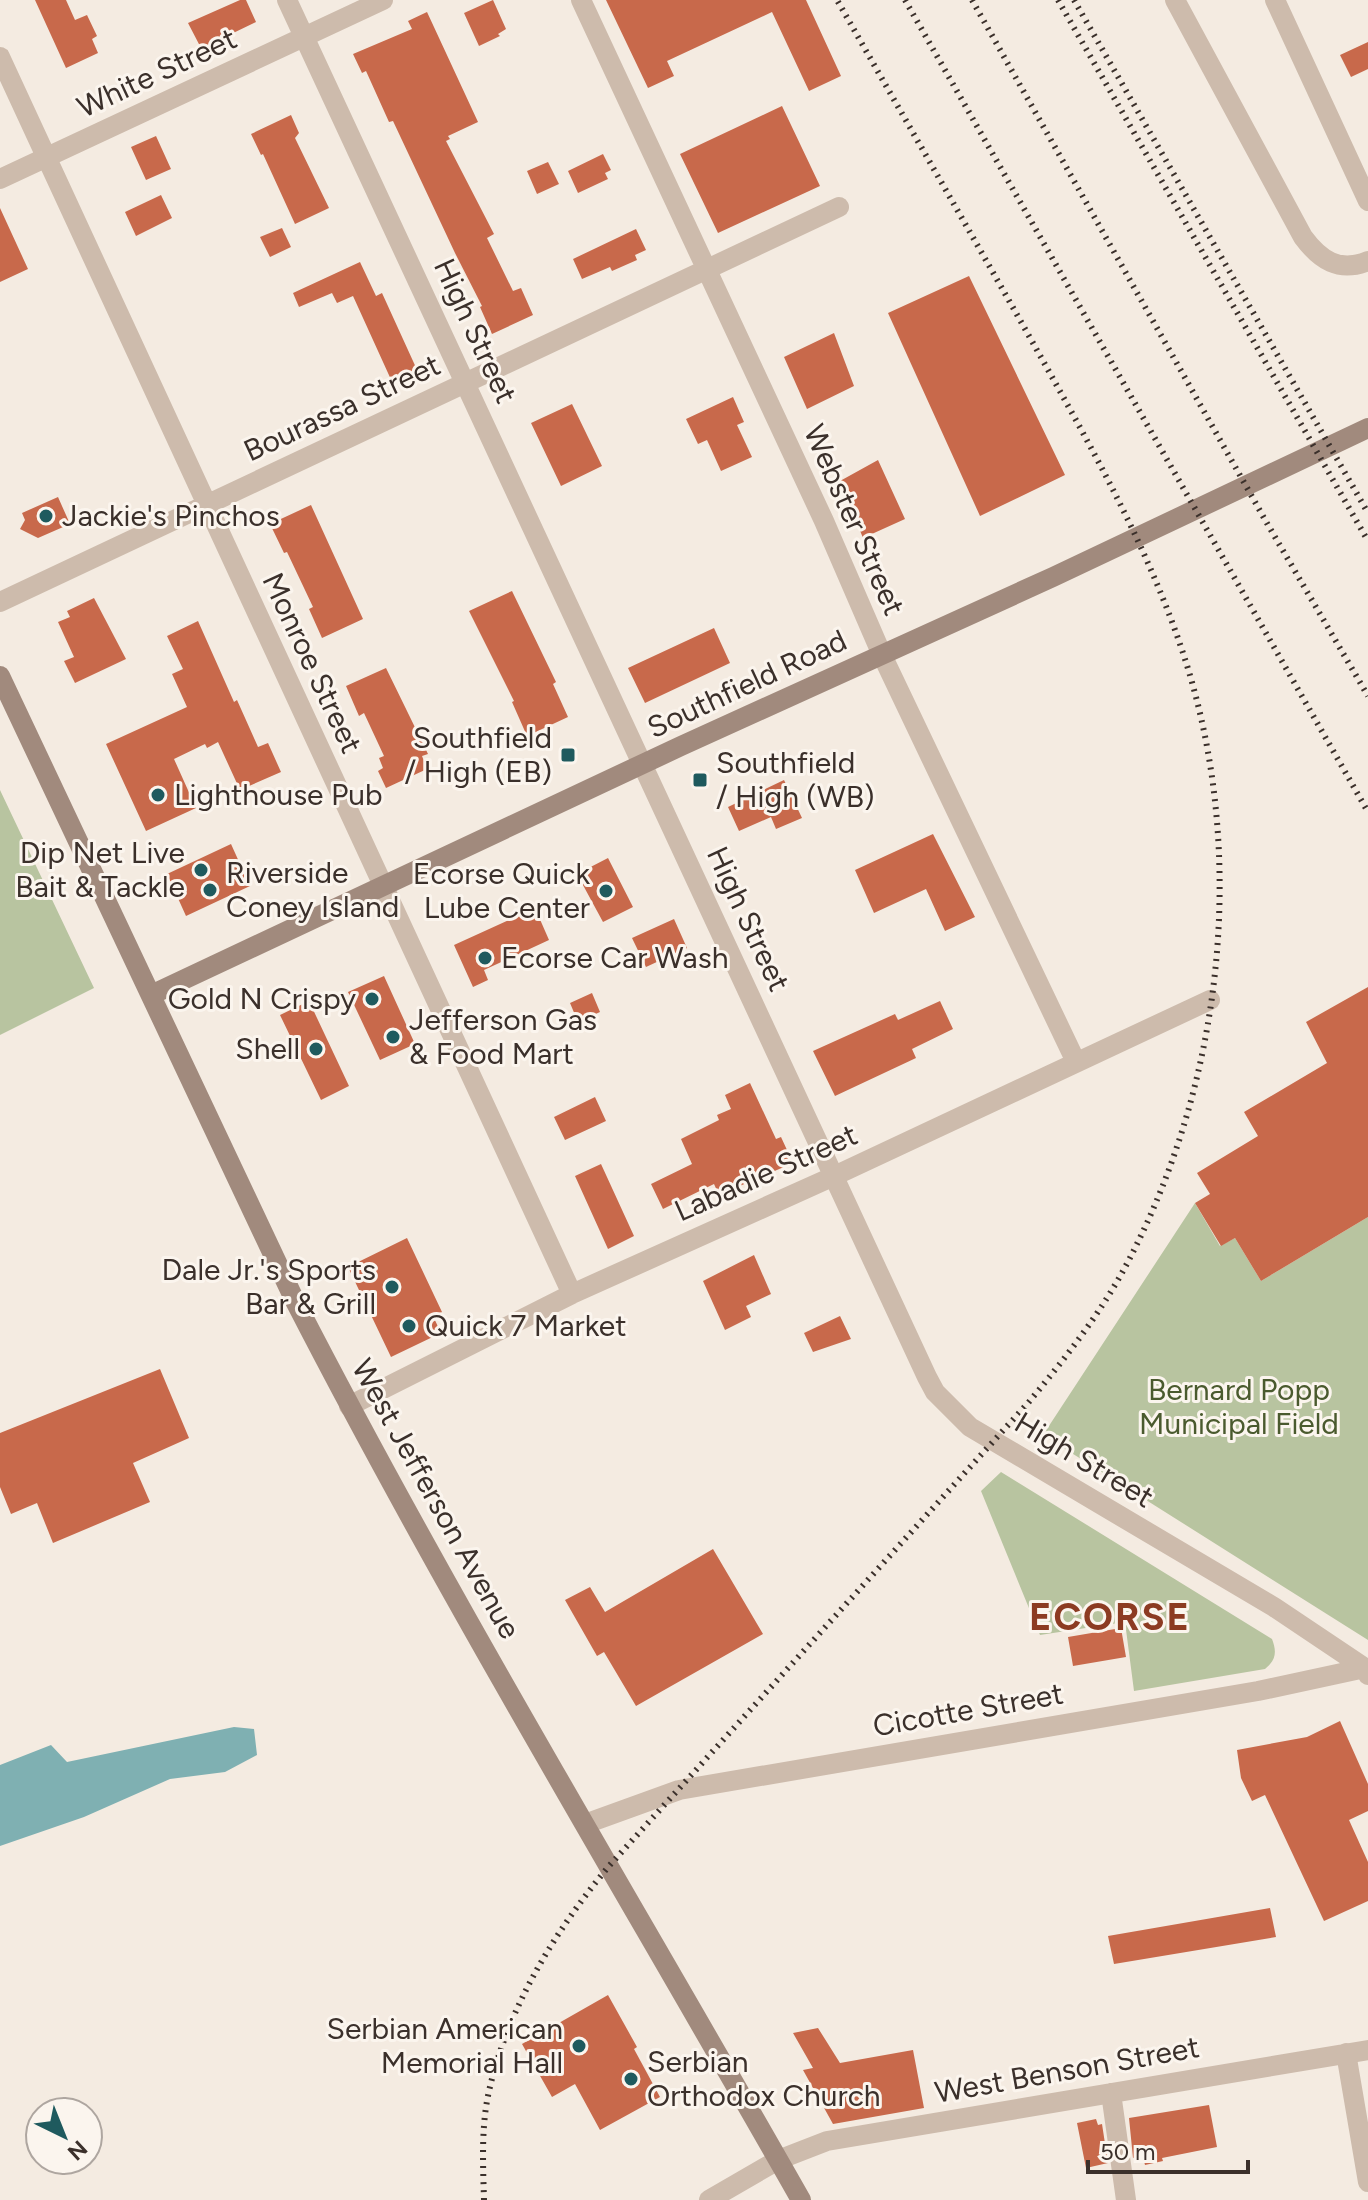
<svg xmlns="http://www.w3.org/2000/svg" width="1368" height="2200" viewBox="0 0 1368 2200" font-family="Figtree,sans-serif">
<style>
.green{fill:#b8c4a0}
.water{fill:#7fb0b2}
.building{fill:#c8694b}
.lines{fill:none;stroke-linecap:round;stroke-linejoin:round}
.minor{stroke:#cdbbac;stroke-width:20}
.secondary{stroke:#a18a7d;stroke-width:20}
.rail{stroke:#3b302b;stroke-width:6;stroke-dasharray:2 6;stroke-linecap:butt}
.poi-dot{fill:#1f5a5e;stroke:#fbf5ee;stroke-width:3}
.labels{text-anchor:middle;stroke-width:6;stroke-linejoin:round;paint-order:stroke}
.street-label{font-size:30px;fill:#3b302b;stroke:#fbf5ee}
.poi-label{font-size:30px;fill:#3b302b;stroke:#fbf5ee;text-anchor:start}
.park-label{font-size:30px;fill:#4a5a2e;stroke:#fbf5ee}
.district-label{font-size:38px;font-weight:bold;letter-spacing:2px;fill:#8c3b22;stroke:#fbf5ee}
</style>
<rect width="100%" height="100%" fill="#f4ebe1"/>
<path class="green" d="M0,790L94,988L0,1035Z
M1195,1203L1220,1246L1235,1238L1261,1281L1368,1217V1640L1043,1435Z
M1001,1472L1272,1639C1277,1652 1276,1660 1265,1669L1134,1691L1125,1622L1040,1635L981,1491Z"/>
<path class="water" d="M234,1727L254,1729L257,1755L225,1772L170,1779L84,1817L0,1846V1765L51,1745L67,1762Z"/>
<path class="building" d="M35,0H66L75,20L87,15L97,36L92,39L98,53L66,68Z
M240,0H246L256,22L227,36L228,39L201,48L188,23Z
M493,0L506,29L498,34L500,36L479,46L464,13Z
M606,0H806L841,76L809,91L772,12L667,61L674,76L648,88Z
M427,12L478,122L448,136L450,139L446,141L494,234L487,238L513,291L521,288L533,315L492,334L480,307L482,306L455,253L393,121L389,122L366,71L362,73L353,54L412,29L408,21Z
M1368,42V69L1351,77L1340,55Z
M782,106L820,186L718,233L680,154Z
M291,115L299,133L295,138L329,208L295,224L263,154L261,155L251,134Z
M156,136L171,169L146,180L131,147Z
M603,154L611,170L605,173L608,179L578,193L568,171Z
M548,162L559,184L537,194L527,171Z
M161,195L172,218L136,236L125,212Z
M0,208L28,269L0,282Z
M282,228L291,247L270,257L260,237Z
M636,229L646,250L635,255L637,260L612,271L610,267L582,279L573,259Z
M360,262L376,296L382,293L418,372L393,384L353,296L337,303L332,293L299,307L293,293Z
M969,276L1065,475L980,516L888,313Z
M834,333L854,386L807,409L784,357Z
M733,397L744,422L737,425L752,457L721,471L707,440L698,444L686,419Z
M572,404L602,466L561,486L531,423Z
M878,460L905,519L863,538L840,481Z
M58,497L70,524L38,538L20,529L25,520L22,513Z
M311,505L363,619L322,638L309,609L313,607L287,552L284,553L270,524Z
M512,591L556,682L553,684L568,717L527,736L512,702L514,701L469,611Z
M94,598L126,659L75,683L64,661L74,657L58,622L70,617L67,611Z
M198,621L234,702L237,700L258,747L268,743L281,772L240,790L218,742L207,748L205,744L174,759L196,808L146,831L106,744L187,707L172,674L183,669L167,636Z
M714,628L730,663L645,703L628,668Z
M386,668L428,754L422,756L427,769L386,788L378,771L383,768L379,758L384,756L364,713L359,716L346,686Z
M784,780L802,818L776,829L771,817L739,831L728,807Z
M933,834L975,917L945,931L926,889L874,913L855,870Z
M231,844L250,886L186,916L167,874Z
M608,858L633,907L603,922L577,874Z
M535,908L549,940L484,970L488,980L473,987L454,945Z
M674,919L687,948L646,967L632,938Z
M384,976L415,1044L380,1060L348,992Z
M1368,987V1217L1261,1281L1235,1238L1221,1246L1195,1203L1210,1194L1197,1173L1258,1136L1244,1112L1327,1063L1306,1022Z
M592,993L600,1012L578,1022L570,1003Z
M309,1001L349,1086L321,1100L280,1015Z
M940,1001L953,1029L912,1049L916,1058L835,1096L813,1051L895,1014L898,1020Z
M750,1083L776,1139L781,1137L793,1163L719,1195L714,1184L663,1209L651,1184L692,1164L681,1139L719,1120L717,1115L731,1109L725,1095Z
M595,1097L606,1121L565,1140L554,1117Z
M601,1164L634,1236L608,1249L575,1176Z
M407,1238L442,1312L433,1316L441,1333L391,1357L348,1267Z
M754,1255L771,1294L746,1306L751,1317L725,1330L703,1281Z
M840,1316L851,1339L813,1352L804,1333Z
M160,1369L189,1438L133,1463L150,1502L53,1543L37,1503L11,1514L0,1487V1433Z
M713,1549L763,1634L636,1706L604,1652L597,1656L565,1600L590,1587L605,1612Z
M1121,1628L1126,1657L1073,1666L1068,1637Z
M1340,1721L1368,1784V1811L1349,1820L1368,1862V1901L1324,1921L1265,1795L1252,1801L1241,1778L1237,1750L1307,1737Z
M1270,1908L1276,1937L1114,1964L1108,1936Z
M608,1995L637,2047L634,2049L660,2097L600,2130L575,2084L552,2097L522,2044Z
M818,2028L840,2063L913,2050L924,2108L833,2124L803,2070L813,2068L793,2033Z
M1209,2105L1217,2147L1162,2158L1163,2161L1145,2165L1144,2161L1137,2162L1136,2157L1133,2158L1129,2118Z
M1096,2119L1098,2125L1102,2124L1108,2163L1086,2168L1077,2123Z"/>
<g class="lines">
<path class="minor" d="M287,0L927,1377L935,1392L970,1427L1274,1607L1365,1668L1368,1675
M581,0L824,521L882,655L1076,1062
M1175,0L1303,237C1320,260 1339,273 1368,261
M1275,0L1368,201
M0,57L572,1294
M0,179L383,0
M0,602L839,207
M349,1406L572,1294L832,1177L1210,1000
M585,1824L679,1790L1258,1691L1365,1668
M1346,2053L1368,2182
M1111,2093L1126,2200
M709,2200L778,2160L827,2141L1368,2050"/>
<path class="secondary" d="M0,676L296,1303C453,1608 632,1902 801,2200
M151,995L681,746L1053,577L1368,428"/>
<path class="rail" d="M905,0L1368,812
M972,0L1268,525L1368,696
M1058,0L1368,541
M1074,0L1368,513
M484,2200C483,2164 481,2126 489,2091C508,2007 555,1931 609,1866L1028,1403C1063,1361 1097,1318 1123,1271C1223,1087 1249,855 1184,656C1148,546 1089,443 1033,343C968,228 902,114 837,0"/>
</g>
<g class="poi-dot">
<circle cx="46" cy="516" r="8"/>
<rect x="560" y="747" width="16" height="16" rx="4"/>
<rect x="692" y="772" width="16" height="16" rx="4"/>
<circle cx="158" cy="795" r="8"/>
<circle cx="201" cy="870" r="8"/>
<circle cx="210" cy="890" r="8"/>
<circle cx="606" cy="891" r="8"/>
<circle cx="485" cy="958" r="8"/>
<circle cx="372" cy="999" r="8"/>
<circle cx="393" cy="1037" r="8"/>
<circle cx="316" cy="1049" r="8"/>
<circle cx="392" cy="1287" r="8"/>
<circle cx="409" cy="1326" r="8"/>
<circle cx="579" cy="2046" r="8"/>
<circle cx="631" cy="2079" r="8"/>
</g>
<g class="labels">
<g class="street-label">
<text transform="translate(157 73) rotate(-25)" y="10">White Street</text>
<text transform="translate(475 331) rotate(65)" y="10">High Street</text>
<text transform="translate(342 408) rotate(-25)" y="10">Bourassa Street</text>
<text transform="translate(854 520) rotate(66)" y="10">Webster Street</text>
<text transform="translate(312 663) rotate(65)" y="10">Monroe Street</text>
<text transform="translate(747 684) rotate(-25)" y="10">Southfield Road</text>
<text transform="translate(748 919) rotate(65)" y="10">High Street</text>
<text transform="translate(766 1173) rotate(-24)" y="10">Labadie Street</text>
<text transform="translate(1084 1460) rotate(31)" y="10">High Street</text>
<text transform="translate(436 1499) rotate(61)" y="10">West Jefferson Avenue</text>
<text transform="translate(968 1710) rotate(-10)" y="10">Cicotte Street</text>
<text transform="translate(1067 2070) rotate(-10)" y="10">West Benson Street</text>
</g>
<g class="poi-label">
<text x="62" y="526">Jackie's Pinchos</text>
<text x="552" y="748" text-anchor="end">Southfield<tspan x="552" dy="34">/ High (EB)</tspan></text>
<text x="716" y="773">Southfield<tspan x="716" dy="34">/ High (WB)</tspan></text>
<text x="174" y="805">Lighthouse Pub</text>
<text x="185" y="863" text-anchor="end">Dip Net Live<tspan x="185" dy="34">Bait &amp; Tackle</tspan></text>
<text x="226" y="883">Riverside<tspan x="226" dy="34">Coney Island</tspan></text>
<text x="590" y="884" text-anchor="end">Ecorse Quick<tspan x="590" dy="34">Lube Center</tspan></text>
<text x="501" y="968">Ecorse Car Wash</text>
<text x="356" y="1009" text-anchor="end">Gold N Crispy</text>
<text x="409" y="1030">Jefferson Gas<tspan x="409" dy="34">&amp; Food Mart</tspan></text>
<text x="300" y="1059" text-anchor="end">Shell</text>
<text x="376" y="1280" text-anchor="end">Dale Jr.'s Sports<tspan x="376" dy="34">Bar &amp; Grill</tspan></text>
<text x="425" y="1336">Quick 7 Market</text>
<text x="563" y="2039" text-anchor="end">Serbian American<tspan x="563" dy="34">Memorial Hall</tspan></text>
<text x="647" y="2072">Serbian<tspan x="647" dy="34">Orthodox Church</tspan></text>
</g>
<g class="park-label">
<text x="1239" y="1400">Bernard Popp<tspan x="1239" dy="34">Municipal Field</tspan></text>
</g>
<g class="district-label">
<text x="1110" y="1630">ECORSE</text>
</g>
</g>
<g transform="translate(64 2136) rotate(137)"><circle r="38" fill="#fbf5ee" stroke="#aea6a0" stroke-width="2"/>
<path d="M0-6L14 30L0 20L-14 30Z" fill="#1f5a5e"/>
<text y="-12" font-size="22" font-weight="bold" text-anchor="middle" fill="#3b302b">N</text>
</g>
<path d="M1088 2160v12h160v-12" fill="none" stroke="#3b302b" stroke-width="4"/>
<text x="1100" y="2160" font-size="24" fill="#3b302b" stroke="#fbf5ee" stroke-width="6" paint-order="stroke">50 m</text>
</svg>
